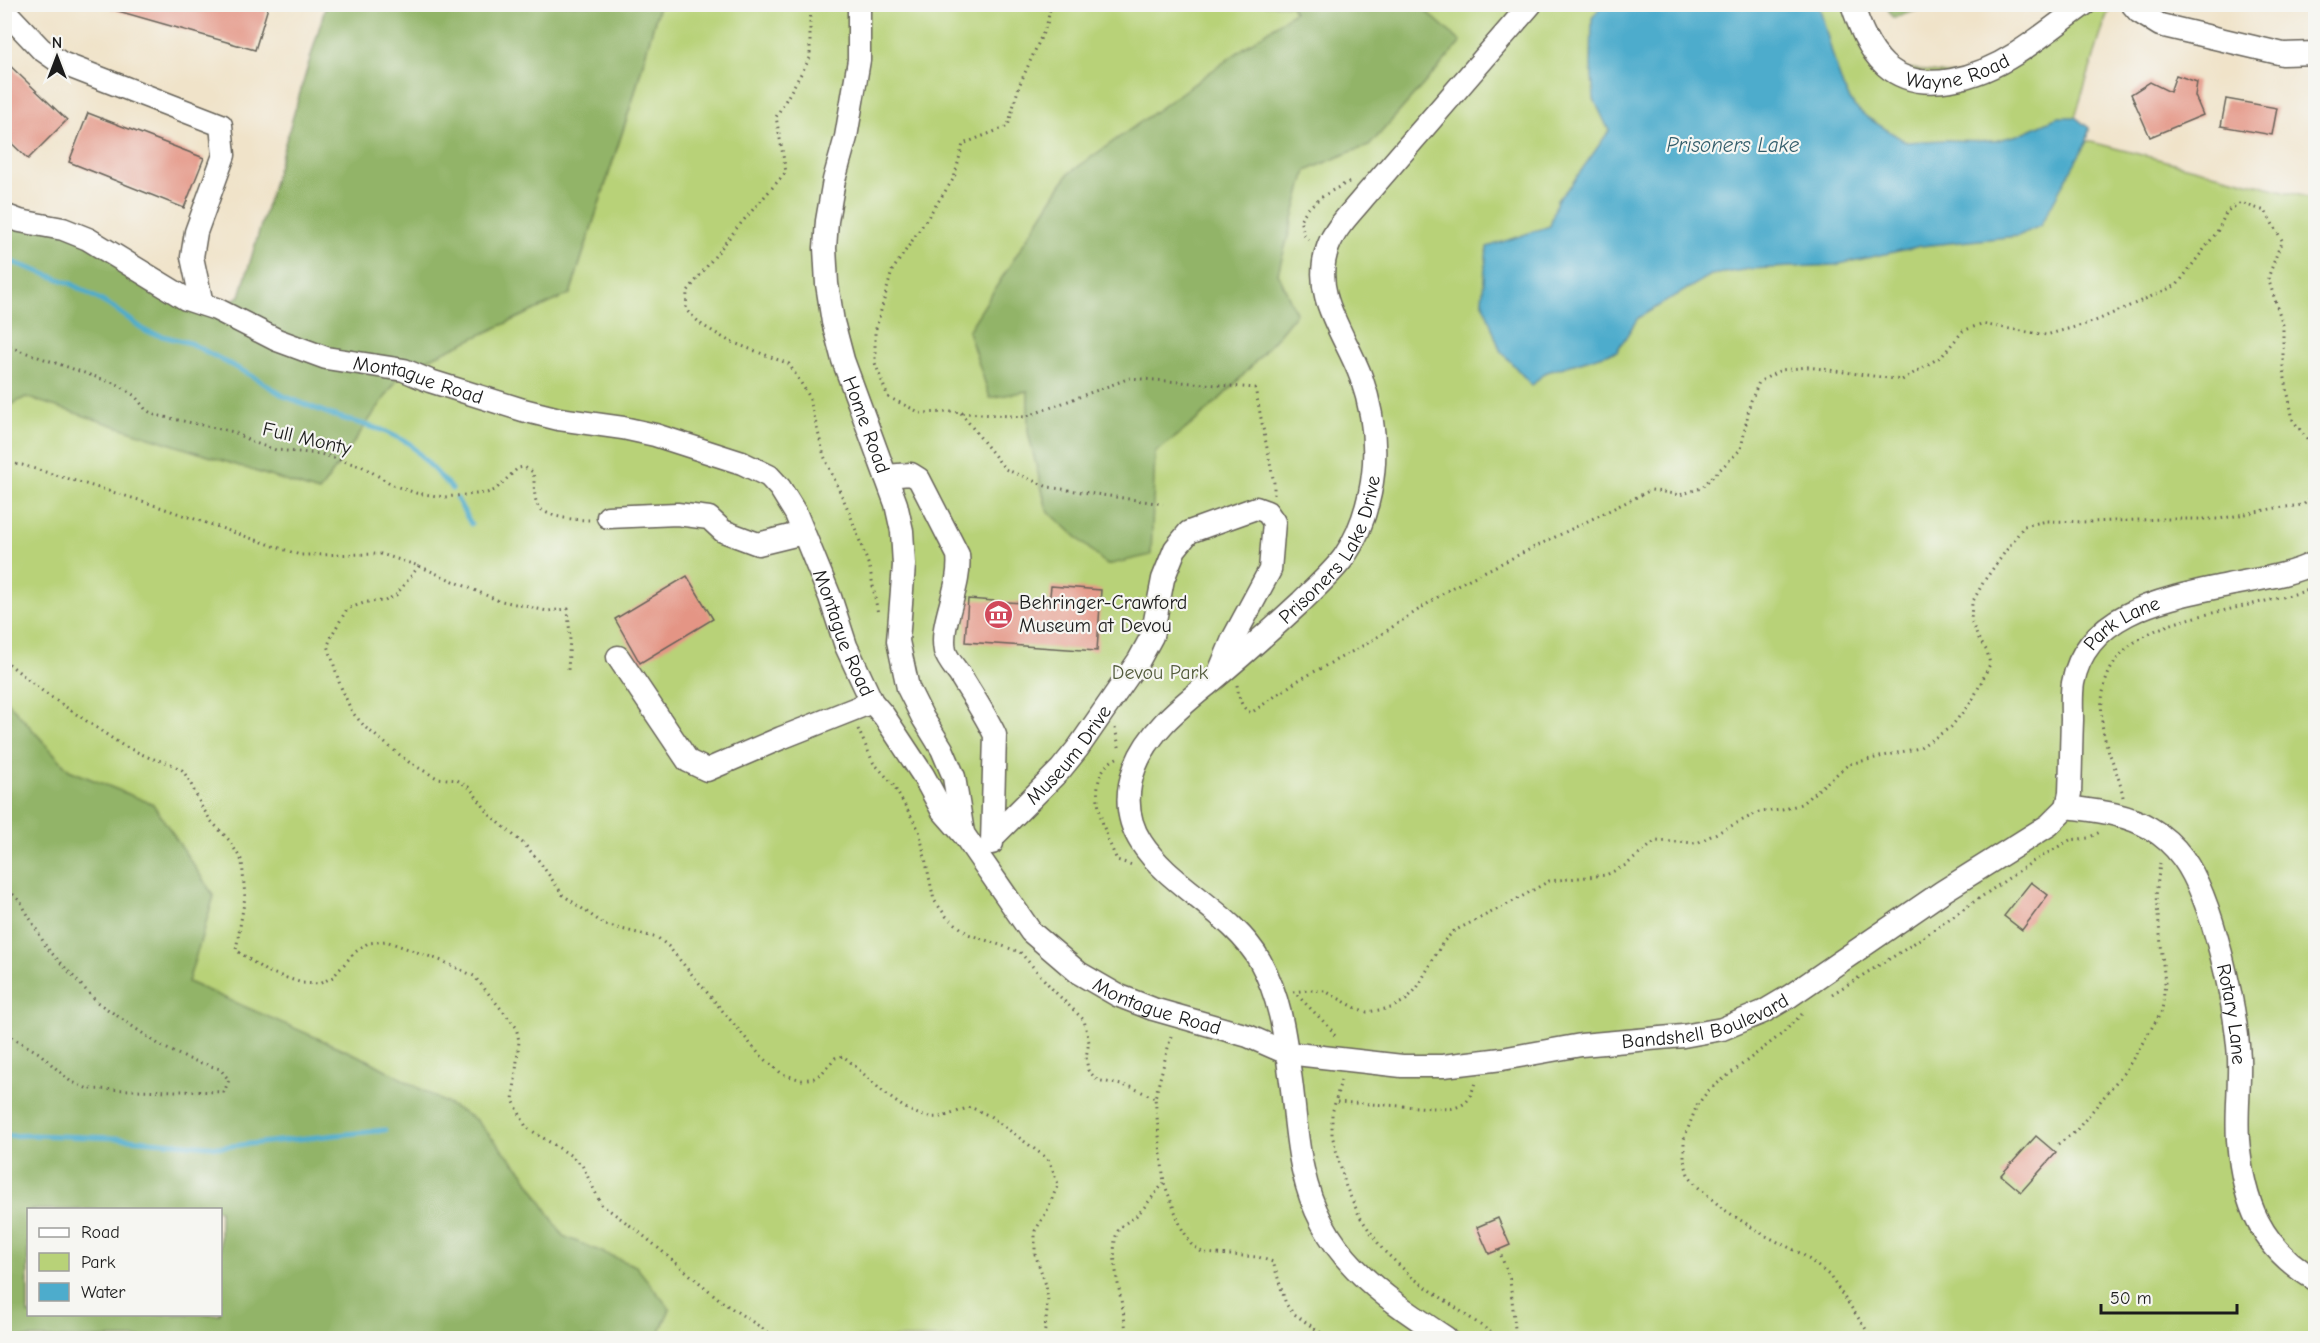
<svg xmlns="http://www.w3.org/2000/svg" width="2320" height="1343" viewBox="0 0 2320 1343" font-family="'Comic Neue',sans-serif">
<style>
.green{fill:#b8d278;stroke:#6a774a;stroke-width:1.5;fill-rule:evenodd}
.forest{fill:#92b468;stroke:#576842;stroke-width:1.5;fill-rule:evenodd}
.water{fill:#4daccc;stroke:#346474;stroke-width:1.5}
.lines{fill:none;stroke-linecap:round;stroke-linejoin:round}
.stream{stroke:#4daccc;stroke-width:5}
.building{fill:#e49585}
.minor-casing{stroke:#666259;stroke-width:25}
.path{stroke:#666259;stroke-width:3;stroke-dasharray:1.5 4.5;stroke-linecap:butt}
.minor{stroke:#fff;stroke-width:22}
.labels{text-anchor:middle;stroke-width:4.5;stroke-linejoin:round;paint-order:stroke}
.street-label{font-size:20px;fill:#1c1c1c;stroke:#f6f6f2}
.poi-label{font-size:20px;fill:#1c1c1c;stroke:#f6f6f2;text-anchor:start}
.park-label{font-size:20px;fill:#535c3c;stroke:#f6f6f2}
.water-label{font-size:21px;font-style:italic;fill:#325d6b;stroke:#f6f6f2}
</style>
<rect width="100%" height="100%" fill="#f6f6f2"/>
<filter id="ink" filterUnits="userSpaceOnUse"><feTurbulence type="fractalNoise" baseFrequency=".0167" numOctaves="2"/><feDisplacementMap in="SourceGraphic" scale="12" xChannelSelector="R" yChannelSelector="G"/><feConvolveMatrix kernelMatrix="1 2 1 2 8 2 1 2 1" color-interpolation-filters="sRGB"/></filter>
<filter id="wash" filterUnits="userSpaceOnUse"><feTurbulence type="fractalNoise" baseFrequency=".008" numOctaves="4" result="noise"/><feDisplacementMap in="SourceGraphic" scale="24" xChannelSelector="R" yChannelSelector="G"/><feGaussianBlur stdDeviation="1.35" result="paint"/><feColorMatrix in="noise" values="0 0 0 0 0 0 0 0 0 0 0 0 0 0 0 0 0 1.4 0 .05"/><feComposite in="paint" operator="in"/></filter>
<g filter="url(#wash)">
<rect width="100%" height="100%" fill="#f0e3c9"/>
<path class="green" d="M659,5H1852L1885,65L1966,77L2085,5H2110L2075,117L2089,128L2087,141L2315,199V1338H5L4,215L202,304L570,294L633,99ZM28,1210H220V1314H28Z"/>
<path class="forest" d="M326,5H659L633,99L570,294L404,370L319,492L26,397L5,408L4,215L63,229L216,309L240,296Z
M1291,5H1426V11L1461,42L1369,146L1350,152L1306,171L1278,273L1296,313C1255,365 1210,415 1155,452L1151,555L1107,565L1047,510L1028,432V391L990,398L968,331L1068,174L1294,12Z
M1886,5H1932L1893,18Z
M5,699L69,770L153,804L214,896L188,982L368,1060L475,1119L522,1171L563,1236L636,1266L670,1309L657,1338H5ZM28,1210H220V1314H28Z"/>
<path class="water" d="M1602,5H1819L1834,60L1843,87L1854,106L1868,118L1906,142L1943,140L1994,141L2018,135L2058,117H2075L2089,128L2087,141L2040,226L2018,236L1921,246L1835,265L1750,269L1711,275L1638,318L1617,351L1544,373L1532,386L1500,350L1482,300L1487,247L1550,226L1557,200L1571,185L1609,131L1594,99L1591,65L1592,18Z"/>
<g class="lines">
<path class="stream" d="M4,259L70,283L114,308L147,332L190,343L252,376L284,396L332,415L382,430L409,443L452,489
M457,499L471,524
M4,1136L33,1135L116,1138L221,1147L385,1130"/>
</g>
<g id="blocks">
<path class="building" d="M111,4H269L255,50L111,9Z
M4,60L67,120L28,159L4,136Z
M2176,75L2197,82L2195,96L2203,115L2150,137L2131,94L2150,82L2170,92Z
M2226,99L2277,108L2272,135L2221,126Z
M88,113L204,158L184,208L69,162Z
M687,576L713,619L640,663L615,619Z
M1051,586L1101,590L1097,651L965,642L968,599L1049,605Z
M2031,882L2048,895L2022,930L2004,916Z
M2036,1136L2056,1153L2021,1192L2001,1175Z
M1498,1218L1510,1245L1489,1254L1477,1227Z"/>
</g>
</g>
<g filter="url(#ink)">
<use href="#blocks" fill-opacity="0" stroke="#666259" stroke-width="1.5"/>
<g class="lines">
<defs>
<g id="minor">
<path id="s1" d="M859,4V60L846,137L834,180L827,221L825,248L827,284L833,322L843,360L896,504L902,531L904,565L898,641L908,688L923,718L942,749L954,777L963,833"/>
<path id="s2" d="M1852,4C1859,25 1868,49 1885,65C1922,98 1981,76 2017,53C2041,38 2062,20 2085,4"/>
<path d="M2132,4L2139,12L2160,25L2283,54L2316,53"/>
<path d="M4,10L41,49L61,63L221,125L224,155L196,232L192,257L202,304"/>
<path id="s3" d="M4,215L20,221L63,229L88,239L186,299L216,309L277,340L326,358L404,370L430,381L523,410L559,419L623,428L655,435L742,463L769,476L780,488L796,514L830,597L846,646L872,702L884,716L923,775L942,810L964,835L1031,932L1079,973L1117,995L1153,1009L1248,1036L1287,1053L1402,1066H1443L1502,1059L1581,1045L1683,1036L1722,1029L1763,1012L1790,996L1942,892L2049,825L2067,807"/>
<path d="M886,476L911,474L919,479L958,555C962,588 939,622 945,651C947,659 955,668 960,675C972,695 985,714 995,735L992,843"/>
<path d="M608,517L677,514L709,518L723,531L758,544L803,533"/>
<path d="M618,657L688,761L707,770L781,738L872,702"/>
<path id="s4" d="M2067,807C2096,811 2124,813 2150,828C2162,835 2175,847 2183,858C2213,899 2236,1007 2239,1058C2240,1085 2236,1113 2238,1140C2243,1202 2260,1248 2316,1280"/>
<path id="s5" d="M2067,807L2070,793C2071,768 2071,744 2072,720C2072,708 2071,695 2073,683C2086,611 2168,598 2228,585C2257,579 2289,576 2316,562"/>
<path id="s6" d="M993,837L1061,769L1078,748L1139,660L1152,636L1163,579L1175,549L1189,532L1256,508L1267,512L1274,522L1270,570L1233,639L1220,670"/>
<path id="s7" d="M1446,1338C1378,1293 1321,1255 1303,1170C1296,1141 1295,1110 1291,1081C1285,1038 1281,999 1260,961C1221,891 1099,864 1135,767C1149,730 1184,704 1213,680C1243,655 1272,629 1301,602C1315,588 1332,573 1344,557C1357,538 1365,516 1370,493C1378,455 1374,414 1361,377C1346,335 1310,295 1328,247C1335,228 1351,213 1364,197L1531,4"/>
</g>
</defs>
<use href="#minor" class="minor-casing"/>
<path class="path" d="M810,4V58L776,117L786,172L736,229L687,292L686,310L702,325L729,341L789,364L809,396L824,456L850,514L870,569L878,614
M1051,4L1047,24L1019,86L1008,126L963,144L954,178L892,271L875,332V363L888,397L921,413L950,412L1025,417L1130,378L1255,388L1274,483V495
M1309,240L1304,234L1300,220C1312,200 1329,192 1349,182
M4,345L119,385L135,396L146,410L155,415L234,432L252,442L276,450L321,454L363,467L395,486L416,493L444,497L487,493L495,490L518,468L524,467L533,472C535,482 533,497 538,506C546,518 577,520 590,520
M961,413L1005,469L1048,487L1163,504
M4,463L22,465L139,500L300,555L381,554L419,566L497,600L547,611L568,609L570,638L568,670
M419,566L396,595L385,601L367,602L347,609L333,633L328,645L340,685L352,712L366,728L410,763L437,778L457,780L470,788L490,815L525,845L539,861L563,895L605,925L658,938L668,946L759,1054L782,1074L802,1080L814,1078L822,1073L835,1058L843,1056C868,1075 904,1121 939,1117C949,1116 960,1110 970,1107L990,1116L1048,1159L1058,1184L1047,1211L1035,1231V1254L1046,1285L1048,1302L1044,1338
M4,660L45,693L122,745L150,758L169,763L182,770L188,778L202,807L211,821L229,840L242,861L245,897L236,950L266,971L302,983L319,984L333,977L354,953L368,943L386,941L442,961L474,976L516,1027L519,1041L513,1100L526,1127L570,1155L582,1165L601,1204L639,1232L725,1304L771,1334L774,1338
M1237,685C1239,697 1240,707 1251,713L1297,681L1368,643L1453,587L1651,490L1680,495L1701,488L1741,449L1750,403L1759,382L1781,370L1808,367L1902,380L1942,356L1963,331L1981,324L2046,335L2093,322L2177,285L2217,232L2227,211L2241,203L2265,211L2282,240L2268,278L2283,325V368L2293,420L2316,452
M1115,728L1120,751
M858,729L873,762L892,783L919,830L934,900L946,916L968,934L1020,952L1054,991L1084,1020L1089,1042L1086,1057L1088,1070L1097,1080L1131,1087L1155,1098
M1117,758C1080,775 1105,834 1117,860L1132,865
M2123,797C2119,771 2104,748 2102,722C2095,635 2168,623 2235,608C2262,602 2289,596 2316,588
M4,886L20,901L47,948L97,1002L161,1046L186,1058L220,1069L229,1080L224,1092L88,1089L70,1081L39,1053L4,1033
M1293,992L1309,990L1325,991L1356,1008L1367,1012L1391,1008L1406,1000L1417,988L1443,942L1454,931L1514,901L1549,881L1606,875L1626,865L1656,841L1697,843L1759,812L1782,810L1801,804L1849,764L1919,748L1951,727L1973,699L1990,664L1987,651L1978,638L1971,620L1972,603L1984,581L2024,526L2047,521L2090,522L2161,519H2219L2276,508L2303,505L2315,494
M1832,994L1904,950L2032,862L2070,840L2088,838L2100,832
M1297,995L1330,1028L1337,1039
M1802,1014L1783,1033L1709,1090L1697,1105L1684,1139V1160L1688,1174L1697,1186L1723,1209L1764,1235L1802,1254L1829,1275L1872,1338
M1171,1036L1155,1098L1164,1183L1181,1227L1191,1244L1203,1253L1258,1257L1273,1262L1286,1304L1293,1313L1328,1338
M1341,1080L1332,1114V1135L1346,1187L1360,1217L1383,1250L1413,1278L1499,1338
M1337,1102L1449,1109C1468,1105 1470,1100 1475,1082
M2058,1144L2075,1132L2126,1070L2162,1011L2165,983L2156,896L2160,863
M1499,1250L1510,1280L1516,1338
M1126,1338C1127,1311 1105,1251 1119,1229C1123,1223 1132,1220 1137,1215C1147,1205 1155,1193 1164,1183"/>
<use href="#minor" class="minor"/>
</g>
</g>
<defs>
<symbol id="museum-disc" viewBox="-11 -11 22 22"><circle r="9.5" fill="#d1495b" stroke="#f6f6f2"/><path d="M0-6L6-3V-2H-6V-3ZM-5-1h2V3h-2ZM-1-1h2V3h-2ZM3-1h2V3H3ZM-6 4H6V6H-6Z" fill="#fff"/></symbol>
</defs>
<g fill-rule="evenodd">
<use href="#museum-disc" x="982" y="598" width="33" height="33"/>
</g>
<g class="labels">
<g class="street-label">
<text dy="7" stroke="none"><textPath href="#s2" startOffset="148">Wayne Road</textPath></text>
<text dy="7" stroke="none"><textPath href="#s3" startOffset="450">Montague Road</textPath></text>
<text dy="7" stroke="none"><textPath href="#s1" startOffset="430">Home Road</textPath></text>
<text transform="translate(307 438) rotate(13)" y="7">Full Monty</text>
<text dy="7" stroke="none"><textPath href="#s7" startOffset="987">Prisoners Lake Drive</textPath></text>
<text dy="7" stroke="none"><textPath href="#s5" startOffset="206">Park Lane</textPath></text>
<text dy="7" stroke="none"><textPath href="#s3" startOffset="990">Montague Road</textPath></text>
<text dy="7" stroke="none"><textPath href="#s6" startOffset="112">Museum Drive</textPath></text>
<text dy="7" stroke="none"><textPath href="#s3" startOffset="1494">Montague Road</textPath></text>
<text dy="7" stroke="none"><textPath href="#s4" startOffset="296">Rotary Lane</textPath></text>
<text dy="7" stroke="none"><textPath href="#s3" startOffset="2056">Bandshell Boulevard</textPath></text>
</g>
<g class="poi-label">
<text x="1019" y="609">Behringer-Crawford<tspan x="1019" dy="23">Museum at Devou</tspan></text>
</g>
<g class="park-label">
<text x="1160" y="679">Devou Park</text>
</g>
<g class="water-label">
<text x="1733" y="152">Prisoners Lake</text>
</g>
</g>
<rect width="2320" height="1343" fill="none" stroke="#f6f6f2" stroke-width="24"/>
<rect x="27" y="1208" width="195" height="108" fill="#f6f6f2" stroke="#9f9f9c" stroke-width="1.5"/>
<rect x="39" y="1228" width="30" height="9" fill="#ffffff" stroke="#9f9f9c" stroke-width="1.5"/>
<text x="81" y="1238" font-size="18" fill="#1c1c1c">Road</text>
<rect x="39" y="1253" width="30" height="18" fill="#b8d278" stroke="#9f9f9c" stroke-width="1.5"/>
<text x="81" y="1268" font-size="18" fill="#1c1c1c">Park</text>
<rect x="39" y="1283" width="30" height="18" fill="#4daccc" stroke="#9f9f9c" stroke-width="1.5"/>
<text x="81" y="1298" font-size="18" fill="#1c1c1c">Water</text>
<g transform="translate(57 57)" stroke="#f6f6f2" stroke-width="4.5" paint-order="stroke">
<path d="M0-4.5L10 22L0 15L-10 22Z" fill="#1c1c1c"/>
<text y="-9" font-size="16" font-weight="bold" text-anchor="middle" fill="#1c1c1c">N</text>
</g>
<path d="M2101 1304v9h136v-9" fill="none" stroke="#1c1c1c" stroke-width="3"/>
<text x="2110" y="1304" font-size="18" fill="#1c1c1c" stroke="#f6f6f2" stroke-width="4.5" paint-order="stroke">50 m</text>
</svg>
